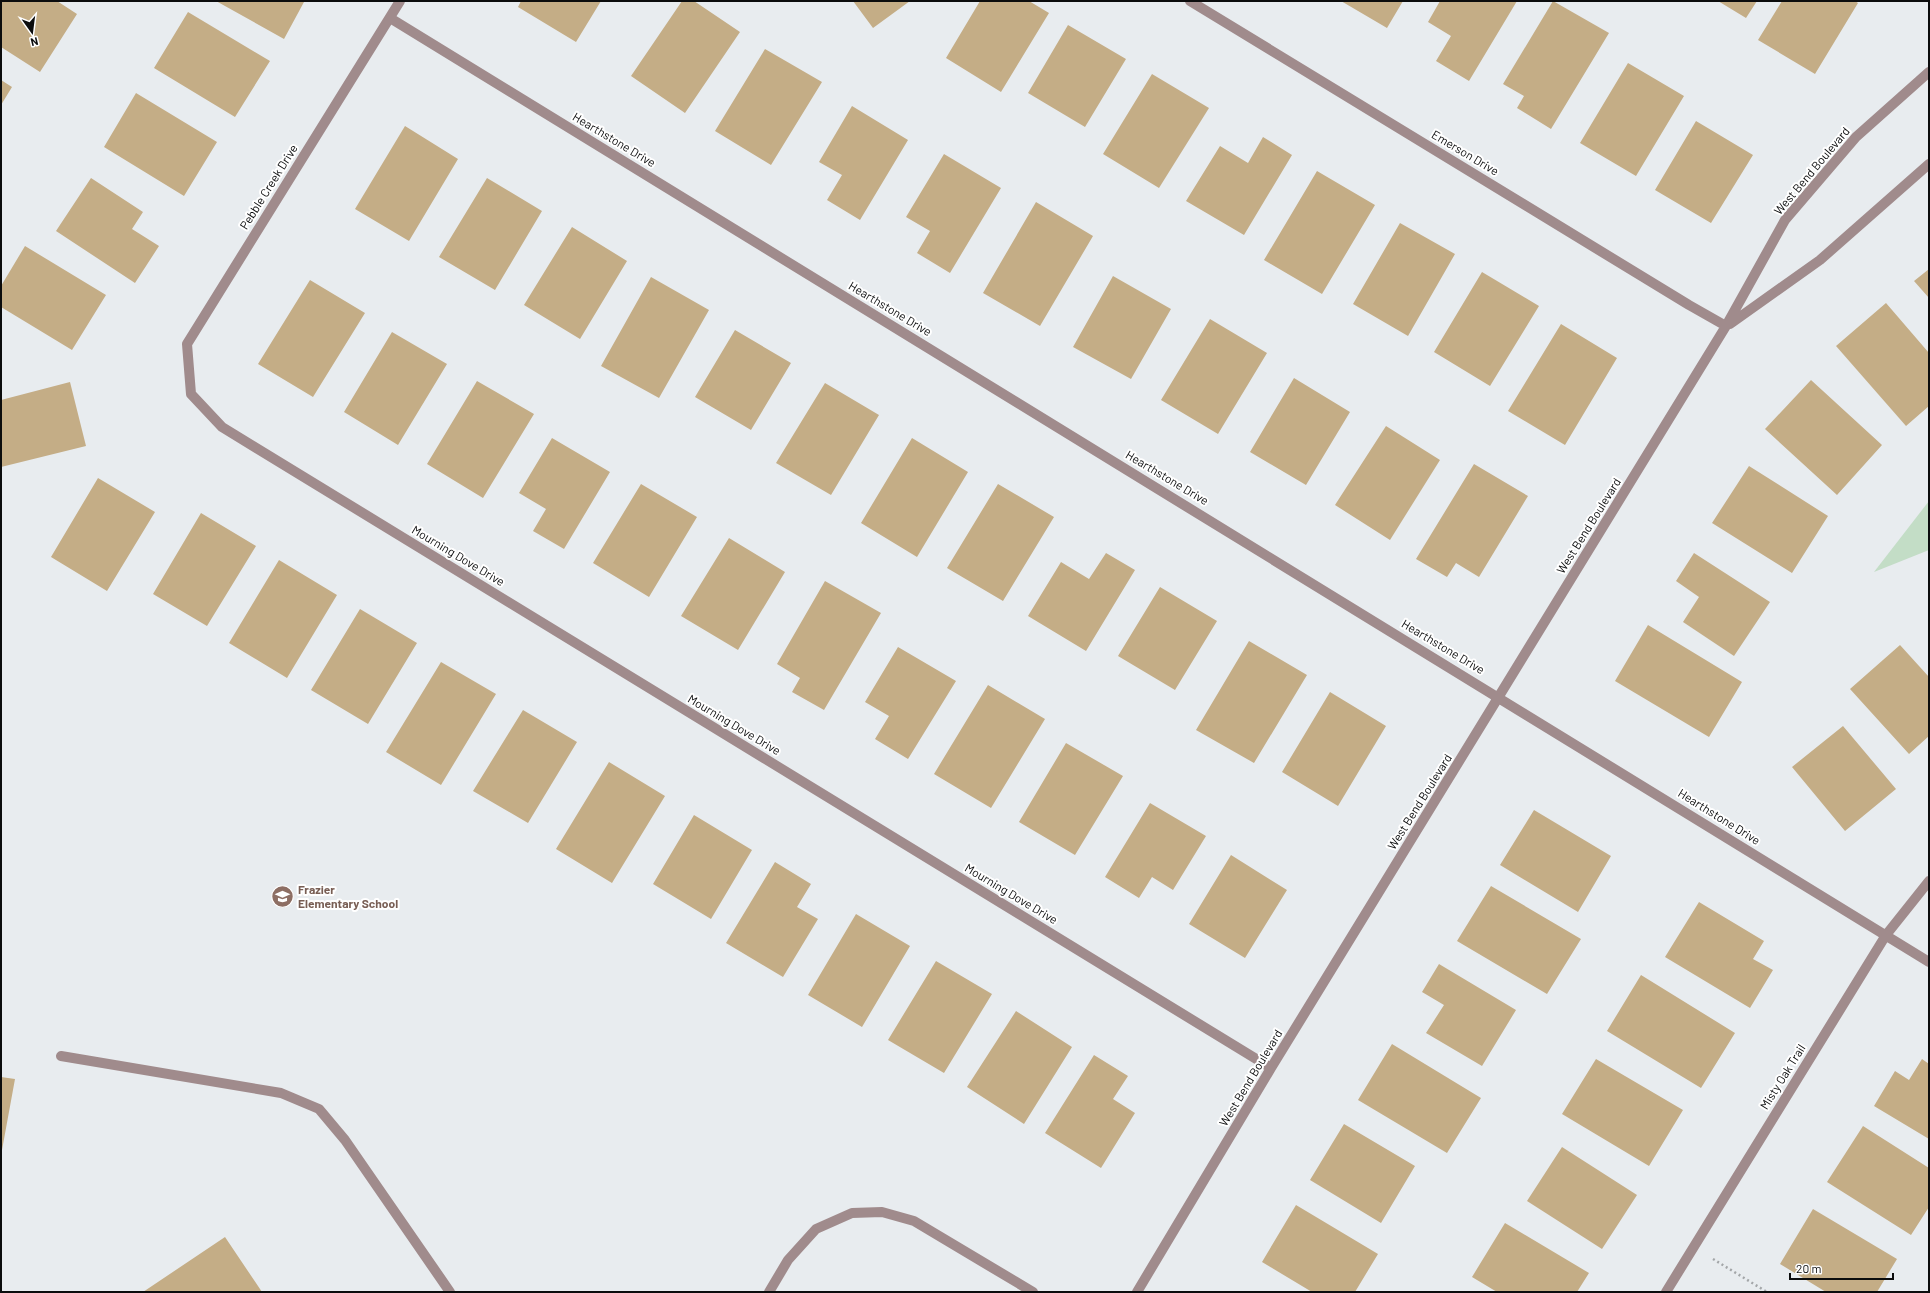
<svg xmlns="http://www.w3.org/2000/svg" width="1930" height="1293" viewBox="0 0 1930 1293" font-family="Barlow,sans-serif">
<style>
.green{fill:#c3ddc6}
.building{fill:#c4ad86}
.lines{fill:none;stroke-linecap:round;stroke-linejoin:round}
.path{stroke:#a3a6a8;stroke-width:2.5;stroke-dasharray:2 3;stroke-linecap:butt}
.minor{stroke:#a08b8c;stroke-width:10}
.labels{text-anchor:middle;stroke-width:4;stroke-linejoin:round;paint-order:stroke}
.street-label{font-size:12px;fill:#0b0c0d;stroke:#fff}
.education-label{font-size:12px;font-weight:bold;fill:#785e54;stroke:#fff;text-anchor:start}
</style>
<rect width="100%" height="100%" fill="#e8ecef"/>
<path class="green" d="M1929,501V550L1874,572Z"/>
<path class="building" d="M1,1H57L77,14L40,72L1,47Z
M216,1H302L304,2L284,39Z
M521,1H601L576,42L518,7Z
M682,1H694L740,32L685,113L631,76Z
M853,1H910L873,28Z
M980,1H1029L1049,13L1001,92L946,58Z
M1341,1H1403L1387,28Z
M1440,1H1517L1469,81L1436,61L1451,36L1428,22Z
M1553,1L1609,33L1551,129L1517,108L1524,96L1503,84Z
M1718,1H1757L1746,18Z
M1782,1H1855L1858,3L1815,74L1758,40Z
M188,12L270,61L235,117L154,68Z
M1068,25L1126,59L1085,127L1028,93Z
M765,49L822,82L771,165L715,131Z
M1628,63L1684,96L1636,176L1580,143Z
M1152,74L1209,108L1159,188L1103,154Z
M1,80L12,87L1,105Z
M136,93L217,142L184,196L104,147Z
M852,106L908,140L860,220L827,200L842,175L819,162Z
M1696,121L1753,155L1711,223L1655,190Z
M405,126L458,159L409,241L355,209Z
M1263,137L1292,155L1244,235L1186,201L1220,146L1248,163Z
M944,154L1001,188L950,273L917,253L930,231L906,217Z
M1317,171L1375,205L1322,294L1264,260Z
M91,178L143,212L132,229L159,246L135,283L56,231Z
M487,178L542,211L495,290L439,257Z
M1036,202L1093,236L1040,326L983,293Z
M1400,223L1455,254L1408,336L1353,304Z
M572,227L627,261L580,339L524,305Z
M25,246L106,295L72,350L1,307V286Z
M1929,269V298L1914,281Z
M1482,272L1539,306L1490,386L1434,352Z
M1113,276L1171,309L1131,379L1073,347Z
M651,277L709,310L659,398L601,366Z
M310,280L365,313L313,397L258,364Z
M1886,303L1929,353V406L1906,426L1836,346Z
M1210,319L1267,353L1218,434L1161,400Z
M1561,324L1617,358L1565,445L1508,411Z
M735,330L791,363L751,430L695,397Z
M392,332L447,364L398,445L344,412Z
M1294,378L1350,412L1306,485L1250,452Z
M1811,380L1882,445L1837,495L1765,429Z
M477,381L534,414L483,498L427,464Z
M70,382L86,446L1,467V400Z
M825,383L879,415L831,495L776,463Z
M1386,426L1440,460L1390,540L1335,505Z
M552,438L610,472L564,549L533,531L546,509L519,493Z
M912,438L968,472L917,557L861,523Z
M1474,464L1528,496L1479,577L1456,563L1447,577L1416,559Z
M1749,466L1828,516L1792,573L1712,523Z
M98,478L155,512L107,591L51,557Z
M641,484L697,517L649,597L593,563Z
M998,484L1054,517L1003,601L947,568Z
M201,513L256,546L207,626L153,594Z
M729,538L785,572L738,650L681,616Z
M1106,553L1135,570L1086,651L1028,616L1061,562L1089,579Z
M1694,553L1770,602L1734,656L1683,622L1699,597L1676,581Z
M279,560L337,595L287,678L229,643Z
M825,581L881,613L824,710L792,692L800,678L777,664Z
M1160,587L1217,621L1175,690L1118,656Z
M360,609L417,643L368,724L311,690Z
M1648,625L1742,682L1709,737L1615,681Z
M1249,641L1307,675L1254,763L1196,730Z
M1900,645L1929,677V736L1909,754L1850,689Z
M898,647L956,681L908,759L875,739L889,716L865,702Z
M441,662L496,694L441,785L386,752Z
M988,685L1045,719L991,808L934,774Z
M1330,692L1386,726L1338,806L1282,772Z
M523,710L577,742L528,823L473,791Z
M1843,726L1896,789L1845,831L1792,767Z
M1066,743L1123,776L1075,855L1019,822Z
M609,762L665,796L612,883L556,849Z
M1150,803L1206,836L1173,890L1152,877L1139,898L1105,877Z
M1534,810L1611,856L1578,912L1500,865Z
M694,815L752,850L711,919L653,884Z
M1231,855L1287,890L1245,958L1189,924Z
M775,862L811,884L797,907L818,919L783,977L726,943Z
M1491,886L1581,939L1547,994L1457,941Z
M1699,902L1764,941L1753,959L1773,970L1750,1008L1665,957Z
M856,914L910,946L862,1027L808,995Z
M936,961L992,994L944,1073L888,1040Z
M1439,964L1516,1010L1482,1066L1426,1033L1444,1005L1422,992Z
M1641,975L1735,1033L1701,1088L1607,1031Z
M1016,1011L1072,1047L1024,1124L967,1087Z
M1392,1044L1481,1098L1447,1153L1358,1100Z
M1094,1055L1128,1076L1113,1099L1135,1113L1101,1168L1045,1133Z
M1596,1059L1683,1110L1649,1166L1562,1114Z
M1922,1059L1929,1064V1139L1874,1106L1895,1071L1909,1080Z
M1,1077L15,1079L2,1150L1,1149Z
M1344,1124L1415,1166L1381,1223L1310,1180Z
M1863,1126L1929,1168V1207L1911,1235L1827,1182Z
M1562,1147L1637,1195L1602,1249L1527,1201Z
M1296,1205L1378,1254L1355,1292H1312L1262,1262Z
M1813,1209L1897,1259L1877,1292H1826L1780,1264Z
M1505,1223L1589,1273L1577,1292H1497L1472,1277Z
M225,1237L262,1292H143Z"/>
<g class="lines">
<path class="path" d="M1713,1259L1767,1292"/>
<path class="minor" d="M400,1L187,344L191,394L222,427L1271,1068
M1190,1L1689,305L1726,326
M390,18L1929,962
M1730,324L1820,260L1929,164
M61,1056L281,1093L319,1109L345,1140L450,1292
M769,1292L788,1260L816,1229L852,1213L882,1212L914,1221L1033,1292
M1137,1292L1271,1068L1726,326L1785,220L1856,137L1929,72
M1666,1292L1886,935L1929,881"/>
</g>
<defs>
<symbol id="school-disc" viewBox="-11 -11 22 22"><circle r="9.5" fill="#8d6e63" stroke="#fff"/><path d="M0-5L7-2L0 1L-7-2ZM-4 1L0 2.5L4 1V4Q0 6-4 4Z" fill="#fff"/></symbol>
</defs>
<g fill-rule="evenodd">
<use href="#school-disc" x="270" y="884" width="25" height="25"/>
</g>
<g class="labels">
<g class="street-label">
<text transform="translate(614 140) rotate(31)" y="4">Hearthstone Drive</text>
<text transform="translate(1465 153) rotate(31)" y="4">Emerson Drive</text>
<text transform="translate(1812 171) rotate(-50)" y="4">West Bend Boulevard</text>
<text transform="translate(269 187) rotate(-58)" y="4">Pebble Creek Drive</text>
<text transform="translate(890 309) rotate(31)" y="4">Hearthstone Drive</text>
<text transform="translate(1167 478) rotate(31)" y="4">Hearthstone Drive</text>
<text transform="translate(1589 526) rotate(-58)" y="4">West Bend Boulevard</text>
<text transform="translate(458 556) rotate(31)" y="4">Mourning Dove Drive</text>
<text transform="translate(1443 647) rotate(31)" y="4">Hearthstone Drive</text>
<text transform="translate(734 725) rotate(31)" y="4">Mourning Dove Drive</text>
<text transform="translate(1420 802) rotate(-58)" y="4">West Bend Boulevard</text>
<text transform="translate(1719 817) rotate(32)" y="4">Hearthstone Drive</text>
<text transform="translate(1011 894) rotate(31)" y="4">Mourning Dove Drive</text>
<text transform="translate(1783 1077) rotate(-58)" y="4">Misty Oak Trail</text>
<text transform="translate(1251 1078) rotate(-59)" y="4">West Bend Boulevard</text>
</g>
<g class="education-label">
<text x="298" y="894">Frazier<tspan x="298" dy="14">Elementary School</tspan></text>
</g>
</g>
<rect width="1930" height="1293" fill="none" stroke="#0b0c0d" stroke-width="4"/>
<g transform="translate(32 32) rotate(166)" stroke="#ffffff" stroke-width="3" paint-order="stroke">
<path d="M0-3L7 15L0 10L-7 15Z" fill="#0b0c0d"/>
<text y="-6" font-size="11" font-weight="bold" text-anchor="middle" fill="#0b0c0d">N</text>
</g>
<path d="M1790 1273v6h103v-6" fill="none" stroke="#0b0c0d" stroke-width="2"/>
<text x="1796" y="1273" font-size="12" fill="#0b0c0d" stroke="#ffffff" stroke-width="3" paint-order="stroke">20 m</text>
</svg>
